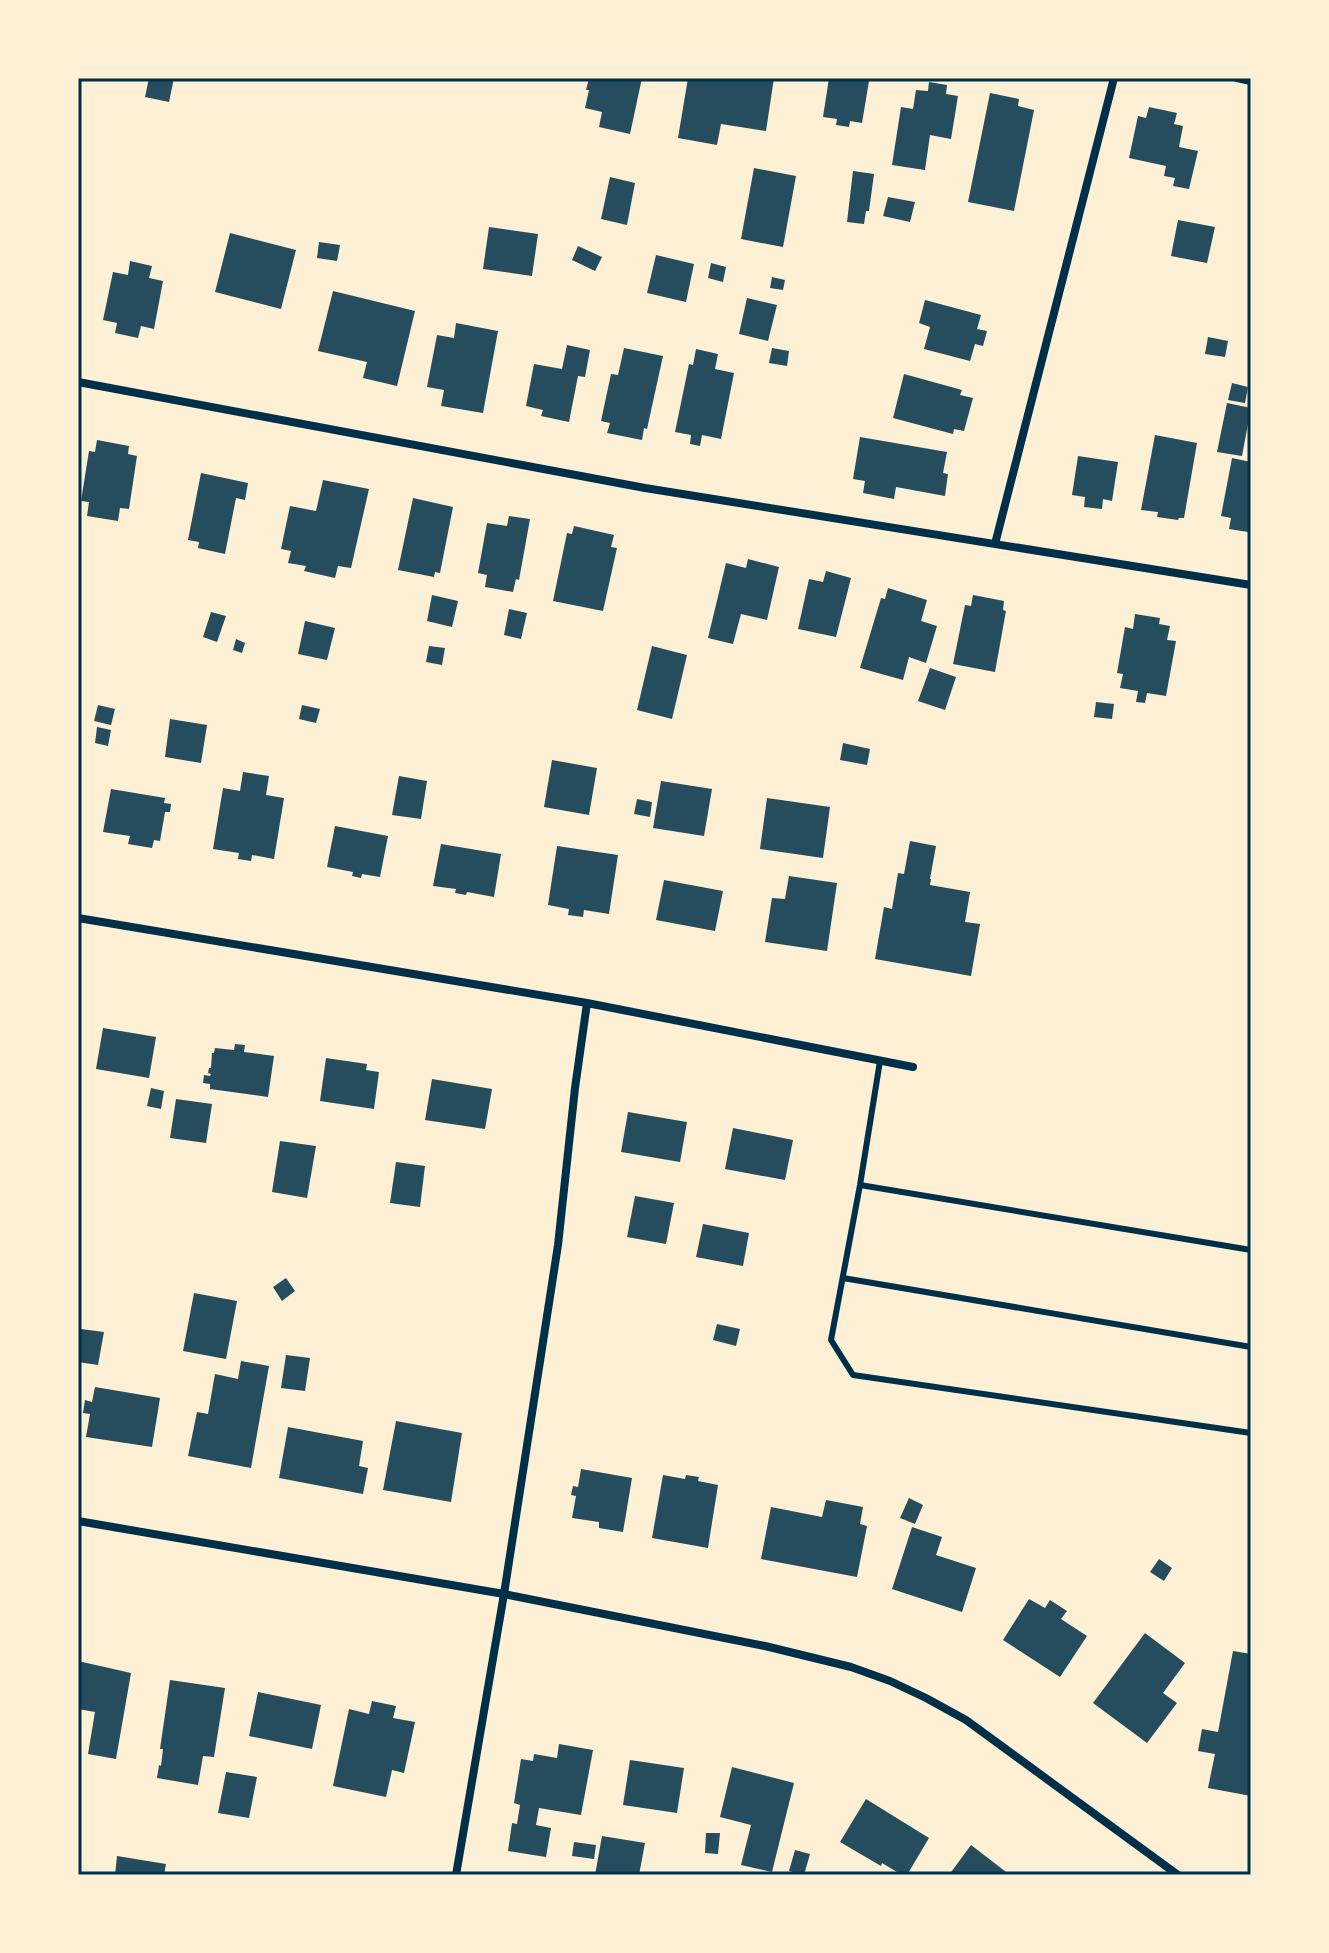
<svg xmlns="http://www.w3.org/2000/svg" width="1329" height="1953" viewBox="0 0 1329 1953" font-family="'PT Sans',sans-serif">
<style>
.building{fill:#264d5e}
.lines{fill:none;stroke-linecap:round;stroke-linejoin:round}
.service{stroke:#003049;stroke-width:6}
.minor{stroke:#003049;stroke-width:8}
.neatline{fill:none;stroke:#003049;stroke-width:3}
</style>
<rect width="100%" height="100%" fill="#fdf0d5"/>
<path class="building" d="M149,78H174L169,102L145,97Z
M589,78H642L630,134L599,127L602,112L585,108L589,90H586Z
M688,78H774L766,131L721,124L717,145L678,138Z
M829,78H857L869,81L862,123L850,121L849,127L836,125L837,119L823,117Z
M929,82L947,85L946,94L958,96L951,139L930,135L925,170L892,165L901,107L913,109L916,90L928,91Z
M990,93L1019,99L1018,106L1034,110L1014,211L968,202Z
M1149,107L1177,113L1174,124L1183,126L1179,147L1198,151L1189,189L1173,186L1175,178L1164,176L1166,166L1129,158L1138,116L1146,118Z
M754,168L796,176L783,247L741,239Z
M853,171L874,174L869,211H866L864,224L847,222Z
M610,177L635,183L627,225L601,219Z
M888,197L915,202L910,222L883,216Z
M1178,220L1215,227L1207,263L1171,256Z
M489,227L538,234L532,276L483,269Z
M230,233L296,250L281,309L215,292Z
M319,242L340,245L337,261L317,258Z
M578,246L602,257L595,271L572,260Z
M656,255L694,264L686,302L647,293Z
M130,261L152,266L149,278L163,281L154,329L141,326L138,338L115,333L117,323L103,320L113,272L128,275Z
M711,263L726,267L723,282L708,278Z
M772,277L785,280L783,290L770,288Z
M333,291L415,311L397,386L363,378L367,362L318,351Z
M747,298L777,305L768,341L739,334Z
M925,300L981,315L977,329L987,331L983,346L975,344L970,361L924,349L930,327L919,323Z
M456,323L498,331L483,413L441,406L444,390L427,387L437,335L454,338Z
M1208,337L1228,341L1225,357L1205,354Z
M567,345L590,350L585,377L578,376L569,422L541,416L543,410L526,406L534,364L562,369Z
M624,348L663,356L647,429L644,428L642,440L607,433L610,423L601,421L611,374L618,375Z
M772,348L789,351L787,366L769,363Z
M696,349L718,354L715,369L734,373L721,439L702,435L700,446L690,444L691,435L675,432L689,364L693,365Z
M904,374L962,390L960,395L973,398L964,431L954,429L953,434L893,418Z
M1232,383L1248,387L1245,403L1228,400Z
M1227,403L1251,408L1242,456L1217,452Z
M1155,435L1197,443L1184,518H1179L1178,520L1157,517L1158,512L1141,510Z
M860,437L947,452L943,473L948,474L945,496L896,487L894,499L863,493L865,481L853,479Z
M97,440L129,446L128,454L137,456L129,509L120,508L118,521L87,516L89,502L81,501L89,451L95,452Z
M1078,456L1118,462L1112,501L1103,499L1102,509L1084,507L1085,497L1072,495Z
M1232,458L1251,462V521L1248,532L1229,529L1231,518L1221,516Z
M201,473L248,483L245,500L236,498L225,554L198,548L199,542L188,540Z
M323,480L369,489L351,568L338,566L335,578L304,571L306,566L288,563L291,551L281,549L290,506L316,511Z
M413,498L453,507L440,573L435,572L434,577L398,570Z
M509,516L530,519L519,580L516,579L513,592L485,587L487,575L478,573L487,523L507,526Z
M574,526L614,535L611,547L617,548L603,611L553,601L567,533L572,534Z
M748,559L779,567L767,620L741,614L733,644L708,638L726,563L746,568Z
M826,571L851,578L836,637L798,629L809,579L823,582Z
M888,588L927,600L921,621L937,626L926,663L909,657L903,680L860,668L881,598L885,599Z
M432,595L458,601L452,627L427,621Z
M973,595L1004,601L1003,610L1006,611L995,672L953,664L965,605L971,606Z
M509,609L527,613L521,639L504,635Z
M211,612L226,616L217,642L203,637Z
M1135,614L1160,618L1159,624L1170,626L1167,640L1176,641L1166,696L1147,693L1145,703L1136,702L1138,691L1120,688L1123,674L1117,673L1125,627L1133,629Z
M305,621L335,628L327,660L298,654Z
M236,639L245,643L242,653L233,650Z
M429,646L445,648L442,665L426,662Z
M652,646L687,655L672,719L637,710Z
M930,668L956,677L945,710L918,701Z
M1096,702L1114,704L1112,719L1094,717Z
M98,705L115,709L111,725L94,721Z
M302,705L320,709L316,723L299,719Z
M170,719L207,725L201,763L165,757Z
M97,727L111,730L108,746L95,743Z
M843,743L870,749L867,765L840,760Z
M552,760L597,768L589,815L544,807Z
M243,772L269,776L266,795L284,798L274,859L252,855L251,861L238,859L239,853L213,849L223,788L240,791Z
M399,776L427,781L421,819L392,815Z
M661,781L712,789L704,836L653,828Z
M111,789L165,798L164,803L171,804L170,812H165L160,841L154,840L152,848L128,844L130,836L103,832Z
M767,798L830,807L823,858L760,849Z
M637,799L652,802L650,817L634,814Z
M335,826L388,836L380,877L362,874L361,878L352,876L353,872L327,867Z
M910,841L936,846L930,879H931L930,885L970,892L965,922L980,924L971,976L875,959L884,907L892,909L898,873L904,874Z
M441,844L501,854L494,897L467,892L466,895L455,893L456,889L433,886Z
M557,846L618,855L609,914L584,910L583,917L568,915L569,909L548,905Z
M789,876L837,883L827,951L765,942L772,898L785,899Z
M664,880L723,891L715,931L656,920Z
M103,1028L156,1037L149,1078L96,1069Z
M235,1044L245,1045L244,1052L274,1056L268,1097L210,1089V1084L203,1083L204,1075L210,1076L211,1074L208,1073L209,1068H211L212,1053H214L215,1048L234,1050Z
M326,1058L367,1064L366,1070L379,1072L374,1109L320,1101Z
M432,1079L492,1089L485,1129L425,1120Z
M151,1088L164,1091L161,1109L147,1106Z
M176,1099L212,1104L206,1143L170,1138Z
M628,1112L687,1122L680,1162L621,1152Z
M733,1128L793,1140L785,1180L725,1169Z
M280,1141L316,1146L307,1198L272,1192Z
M396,1162L425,1166L420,1207L390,1203Z
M635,1196L674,1203L666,1244L627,1237Z
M703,1224L749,1233L743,1266L696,1257Z
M286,1278L295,1291L282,1301L273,1287Z
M194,1293L237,1301L226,1359L183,1351Z
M717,1324L740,1329L736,1346L713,1340Z
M81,1329L104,1332L98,1365L78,1362Z
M286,1355L310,1358L305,1391L281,1388Z
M241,1361L269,1366L251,1468L188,1456L197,1412L208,1414L215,1374L238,1379Z
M95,1387L160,1398L152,1447L86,1437L90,1414L83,1413L85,1400L92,1402Z
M396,1421L462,1433L451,1502L383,1490Z
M288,1427L363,1441L359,1466L368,1468L363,1494L279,1478Z
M581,1469L632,1478L623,1532L599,1528V1522L572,1518L576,1496L571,1495L573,1486L578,1487Z
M663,1475L685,1479L686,1475L699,1477L698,1481L718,1485L708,1548L652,1538Z
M909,1498L923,1505L915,1524L900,1518Z
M826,1500L863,1507L860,1524L867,1526L857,1577L761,1559L771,1507L822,1517Z
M912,1527L942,1537L936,1555L976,1568L962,1612L892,1589Z
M1159,1559L1172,1568L1164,1581L1150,1572Z
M1029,1599L1045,1608L1050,1600L1067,1611L1061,1619L1087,1636L1060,1677L1003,1640Z
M1145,1633L1185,1663L1163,1693L1177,1703L1147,1743L1093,1703Z
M1233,1651L1251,1654V1796L1208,1788L1215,1754L1198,1751L1202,1729L1218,1732Z
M78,1661L131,1673L116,1759L88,1754L95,1712L78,1709Z
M170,1680L225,1688L214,1757L203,1756L198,1785L157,1778L159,1765L161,1766L163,1749H160Z
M258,1692L321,1705L312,1749L249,1736Z
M372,1701L396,1706L393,1718L415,1722L404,1773L392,1770L386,1797L333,1786L349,1709L369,1714Z
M559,1744L593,1750L581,1815L539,1808L536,1825L551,1828L546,1857L508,1851L512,1823L517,1824L520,1805L514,1803L521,1759L533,1761L534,1754L557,1758Z
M630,1760L684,1768L677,1813L623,1805Z
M732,1767L794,1783L772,1872L741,1865L751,1825L720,1817Z
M226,1772L257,1777L249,1818L218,1813Z
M866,1799L929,1838L907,1875H902L882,1863L881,1866L840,1842Z
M706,1833H720L718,1854L705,1853Z
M602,1836L645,1843L639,1875H595Z
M574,1842L596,1845L594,1859L572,1856Z
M971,1845L1010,1875H949Z
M795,1850L810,1854L804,1875L789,1871Z
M117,1856L166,1864L164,1875H115Z"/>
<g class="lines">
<path class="service" d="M880,1061L860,1185L831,1340L853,1375L1251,1433
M860,1185L1251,1250
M843,1278L1251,1347"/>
<path class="minor" d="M1237,78L1251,81
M78,382L645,488L1251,585
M995,544L1114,78
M78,918L587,1003L913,1067
M78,1521L504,1594L765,1646L851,1667L890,1681L926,1698L966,1720L1178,1875
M456,1875L504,1594L558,1245L575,1088L587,1003"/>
</g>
<rect width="1329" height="1953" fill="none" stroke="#fdf0d5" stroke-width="160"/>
<rect x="80" y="80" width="1169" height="1793" class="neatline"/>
</svg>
